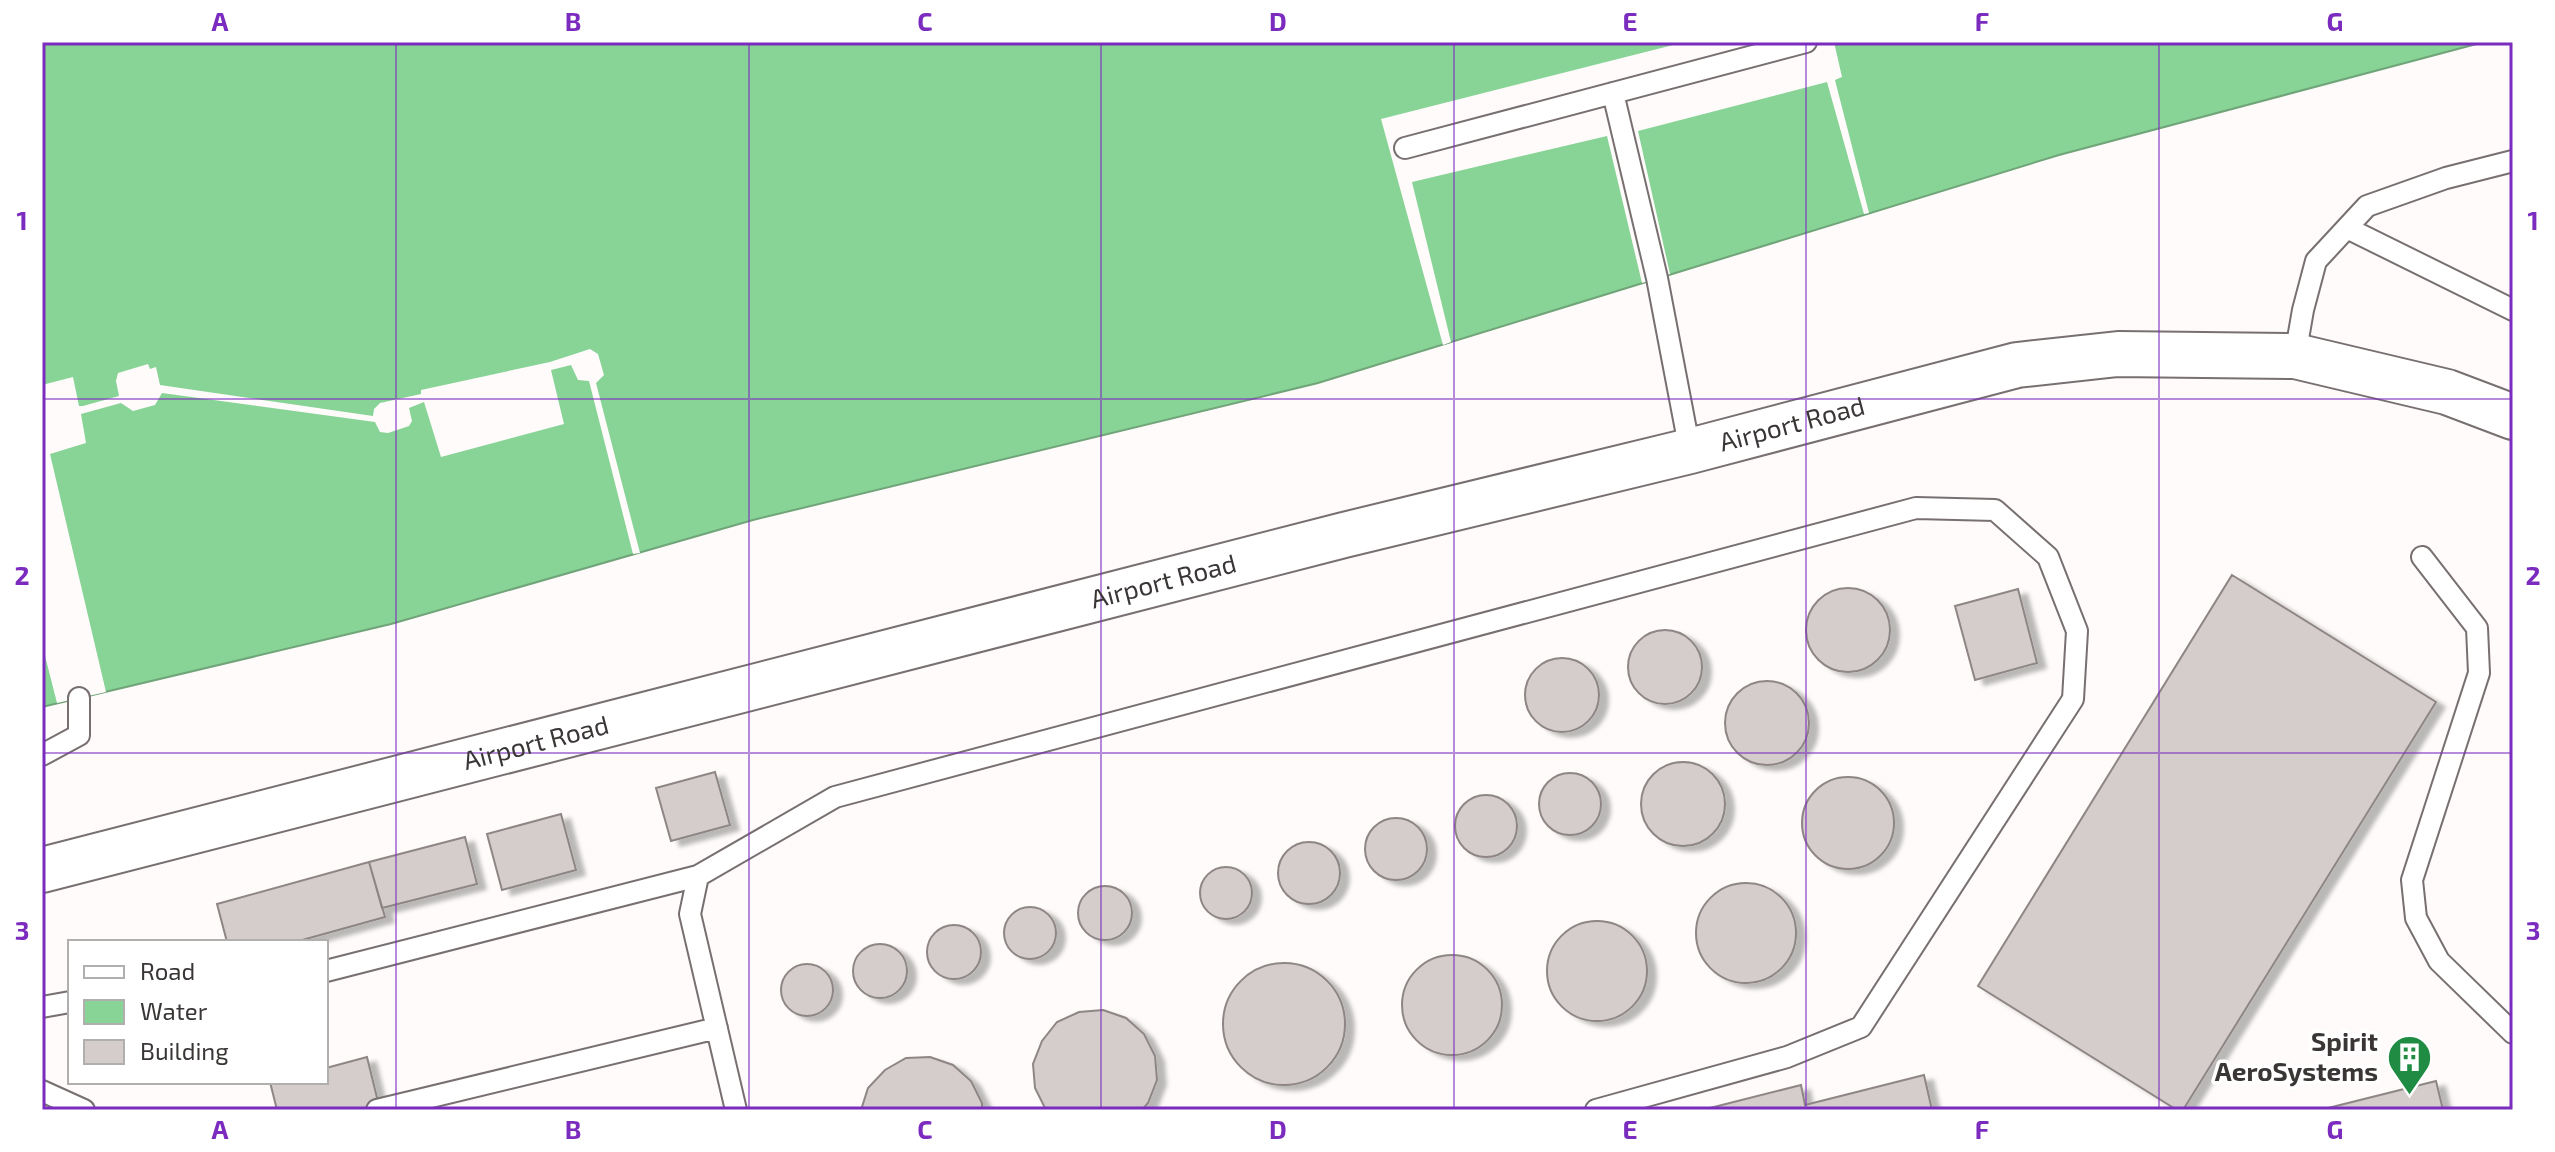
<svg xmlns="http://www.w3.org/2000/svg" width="2555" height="1152" viewBox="0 0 2555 1152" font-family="'Exo 2',sans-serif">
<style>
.water{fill:#88d396;stroke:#70a479;stroke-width:2}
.pier{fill:#fefbfa}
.building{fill:#d5cdcc;stroke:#8e8685;stroke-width:2;filter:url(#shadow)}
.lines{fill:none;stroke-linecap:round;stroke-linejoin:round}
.service-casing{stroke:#787070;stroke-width:24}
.tertiary-casing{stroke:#787070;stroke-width:48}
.service{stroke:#fff;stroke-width:20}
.tertiary{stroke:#fff;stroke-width:44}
.grid{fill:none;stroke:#7b2cbf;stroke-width:2;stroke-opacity:0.55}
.labels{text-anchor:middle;stroke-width:7;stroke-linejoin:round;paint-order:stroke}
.street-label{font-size:26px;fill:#393635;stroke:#fff}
.poi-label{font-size:26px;font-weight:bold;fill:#393635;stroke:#fff;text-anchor:end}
.neatline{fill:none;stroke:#7b2cbf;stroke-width:3}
.grid-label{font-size:26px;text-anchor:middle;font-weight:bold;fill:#7b2cbf}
</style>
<defs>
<filter id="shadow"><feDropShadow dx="9" dy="5" stdDeviation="2" flood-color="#0004"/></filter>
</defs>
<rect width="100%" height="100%" fill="#fefbfa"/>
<path class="water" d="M42,42H2484L2059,155L1318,383L753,520L391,624L42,707Z"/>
<path class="pier" d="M1685,42H1834L1842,77L1835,80L1869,213L1864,214L1827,82L1638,131L1670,274L1642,283L1607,136L1412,182L1451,342L1443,345L1381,119Z
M590,349L598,354L604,375L596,383L640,553L633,554L589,381L578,380L571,365L551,370L564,424L441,457L424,402L409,408L412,421L409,426L388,433L380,432L375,422L162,393L155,405L133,411L121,403L81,414L86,443L50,454L106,692L57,703L42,644V385L73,377L79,406H83L119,396L116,381L118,373L148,364L150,369L156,367L160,385L373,416L374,409L380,403L421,394V390L550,362Z"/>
<path class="building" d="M2232,575L2436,702L2183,1110H2177L1978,986Z
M1806 630a42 42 0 1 1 84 0a42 42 0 1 1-84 0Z
M2018,589L2037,663L1975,680L1955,606Z
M1628 667a37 37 0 1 1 74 0a37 37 0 1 1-74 0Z
M1525 695a37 37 0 1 1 74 0a37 37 0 1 1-74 0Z
M1725 723a42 42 0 1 1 84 0a42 42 0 1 1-84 0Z
M1641 804a42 42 0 1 1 84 0a42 42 0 1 1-84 0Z
M715,772L730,825L671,841L656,788Z
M1539 804a31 31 0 1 1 62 0a31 31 0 1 1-62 0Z
M1802 823a46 46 0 1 1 92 0a46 46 0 1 1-92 0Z
M1455 826a31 31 0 1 1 62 0a31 31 0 1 1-62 0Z
M561,814L576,870L502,890L487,834Z
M1365 849a31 31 0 1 1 62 0a31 31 0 1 1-62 0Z
M465,837L477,884L382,908L369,862Z
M1278 873a31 31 0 1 1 62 0a31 31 0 1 1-62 0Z
M369,862L385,917L295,942H227L217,904Z
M1200 893a26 26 0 1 1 52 0a26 26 0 1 1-52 0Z
M1696 933a50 50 0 1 1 100 0a50 50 0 1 1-100 0Z
M1078 913a27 27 0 1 1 54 0a27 27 0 1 1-54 0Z
M1004 933a26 26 0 1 1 52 0a26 26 0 1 1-52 0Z
M1547 971a50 50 0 1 1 100 0a50 50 0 1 1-100 0Z
M927 952a27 27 0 1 1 54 0a27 27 0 1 1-54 0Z
M853 971a27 27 0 1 1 54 0a27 27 0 1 1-54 0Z
M1402 1005a50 50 0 1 1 100 0a50 50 0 1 1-100 0Z
M1223 1024a61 61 0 1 1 122 0a61 61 0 1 1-122 0Z
M781 990a26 26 0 1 1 52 0a26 26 0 1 1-52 0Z
M1103,1010L1126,1018L1144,1034L1155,1056L1157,1080L1148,1103L1142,1110H1046L1035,1088L1033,1064L1042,1041L1057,1022L1079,1012Z
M367,1057L380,1110H277L270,1082H326V1068Z
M930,1057L953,1065L971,1081L982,1103V1110H861L868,1088L885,1070L906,1058Z
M1924,1075L1932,1110L1706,1109L1801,1085L1805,1105Z
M2436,1081L2443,1110H2320Z"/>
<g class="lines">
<defs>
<path id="service" d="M1613,93L1657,278L1690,451
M1405,148L1806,42
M2347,228L2513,310
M2295,356L2303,310L2316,261L2367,206L2446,178L2513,161
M2422,557L2477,628L2479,673L2412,880L2416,918L2439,961L2513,1033
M42,755L79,735V698
M698,876L690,914L736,1110
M326,971L698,876L835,797L1916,508L1995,510L2048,557L2077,631L2073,699L1861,1027L1787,1057L1596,1110
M42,1007L70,1002
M42,1091L84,1110
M377,1110L717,1028"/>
<g id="tertiary">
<path id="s1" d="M42,870L1344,535L1690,451L2017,365L2118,354L2295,356L2447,392L2513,417"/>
</g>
</defs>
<use href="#service" class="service-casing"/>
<use href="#tertiary" class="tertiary-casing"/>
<use href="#service" class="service"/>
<use href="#tertiary" class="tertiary"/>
</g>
<path class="grid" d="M396,42V1110M749,42V1110M1101,42V1110M1454,42V1110M1806,42V1110M2159,42V1110M42,399H2513M42,753H2513"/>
<defs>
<symbol id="building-pin" viewBox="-11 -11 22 30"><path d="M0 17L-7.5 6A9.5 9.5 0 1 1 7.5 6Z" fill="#208c43" stroke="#fff"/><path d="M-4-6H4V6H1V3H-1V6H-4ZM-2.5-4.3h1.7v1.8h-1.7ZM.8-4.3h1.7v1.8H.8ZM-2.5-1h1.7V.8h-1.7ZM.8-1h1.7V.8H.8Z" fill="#fff"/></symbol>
</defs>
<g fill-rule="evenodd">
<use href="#building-pin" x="2384" y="1032" width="51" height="69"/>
</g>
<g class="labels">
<g class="street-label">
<text dy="9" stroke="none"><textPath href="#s1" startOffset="1806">Airport Road</textPath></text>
<text dy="9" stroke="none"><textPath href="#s1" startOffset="1158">Airport Road</textPath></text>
<text dy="9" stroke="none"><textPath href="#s1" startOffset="510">Airport Road</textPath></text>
</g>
<g class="poi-label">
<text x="2378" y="1051">Spirit<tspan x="2378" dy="30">AeroSystems</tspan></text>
</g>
</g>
<rect width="2555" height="1152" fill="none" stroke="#ffffff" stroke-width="88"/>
<rect x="68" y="940" width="260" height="144" fill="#ffffff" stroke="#b0afae" stroke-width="2"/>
<rect x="84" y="966" width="40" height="12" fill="#ffffff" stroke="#b0afae" stroke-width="2"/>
<text x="140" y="980" font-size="24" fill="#393635">Road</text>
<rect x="84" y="1000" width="40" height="24" fill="#88d396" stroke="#b0afae" stroke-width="2"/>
<text x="140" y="1020" font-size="24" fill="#393635">Water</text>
<rect x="84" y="1040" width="40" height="24" fill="#d5cdcc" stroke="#b0afae" stroke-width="2"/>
<text x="140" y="1060" font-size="24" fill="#393635">Building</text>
<rect x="44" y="44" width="2467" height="1064" class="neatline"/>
<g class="grid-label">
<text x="220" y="31">A</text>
<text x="573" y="31">B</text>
<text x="925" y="31">C</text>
<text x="1278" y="31">D</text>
<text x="1630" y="31">E</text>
<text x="1982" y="31">F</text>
<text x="2335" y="31">G</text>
<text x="22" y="230">1</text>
<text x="2533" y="230">1</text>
<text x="22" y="585">2</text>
<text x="2533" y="585">2</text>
<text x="22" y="940">3</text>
<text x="2533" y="940">3</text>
<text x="220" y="1139">A</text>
<text x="573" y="1139">B</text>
<text x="925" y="1139">C</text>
<text x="1278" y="1139">D</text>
<text x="1630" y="1139">E</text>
<text x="1982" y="1139">F</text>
<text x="2335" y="1139">G</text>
</g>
</svg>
